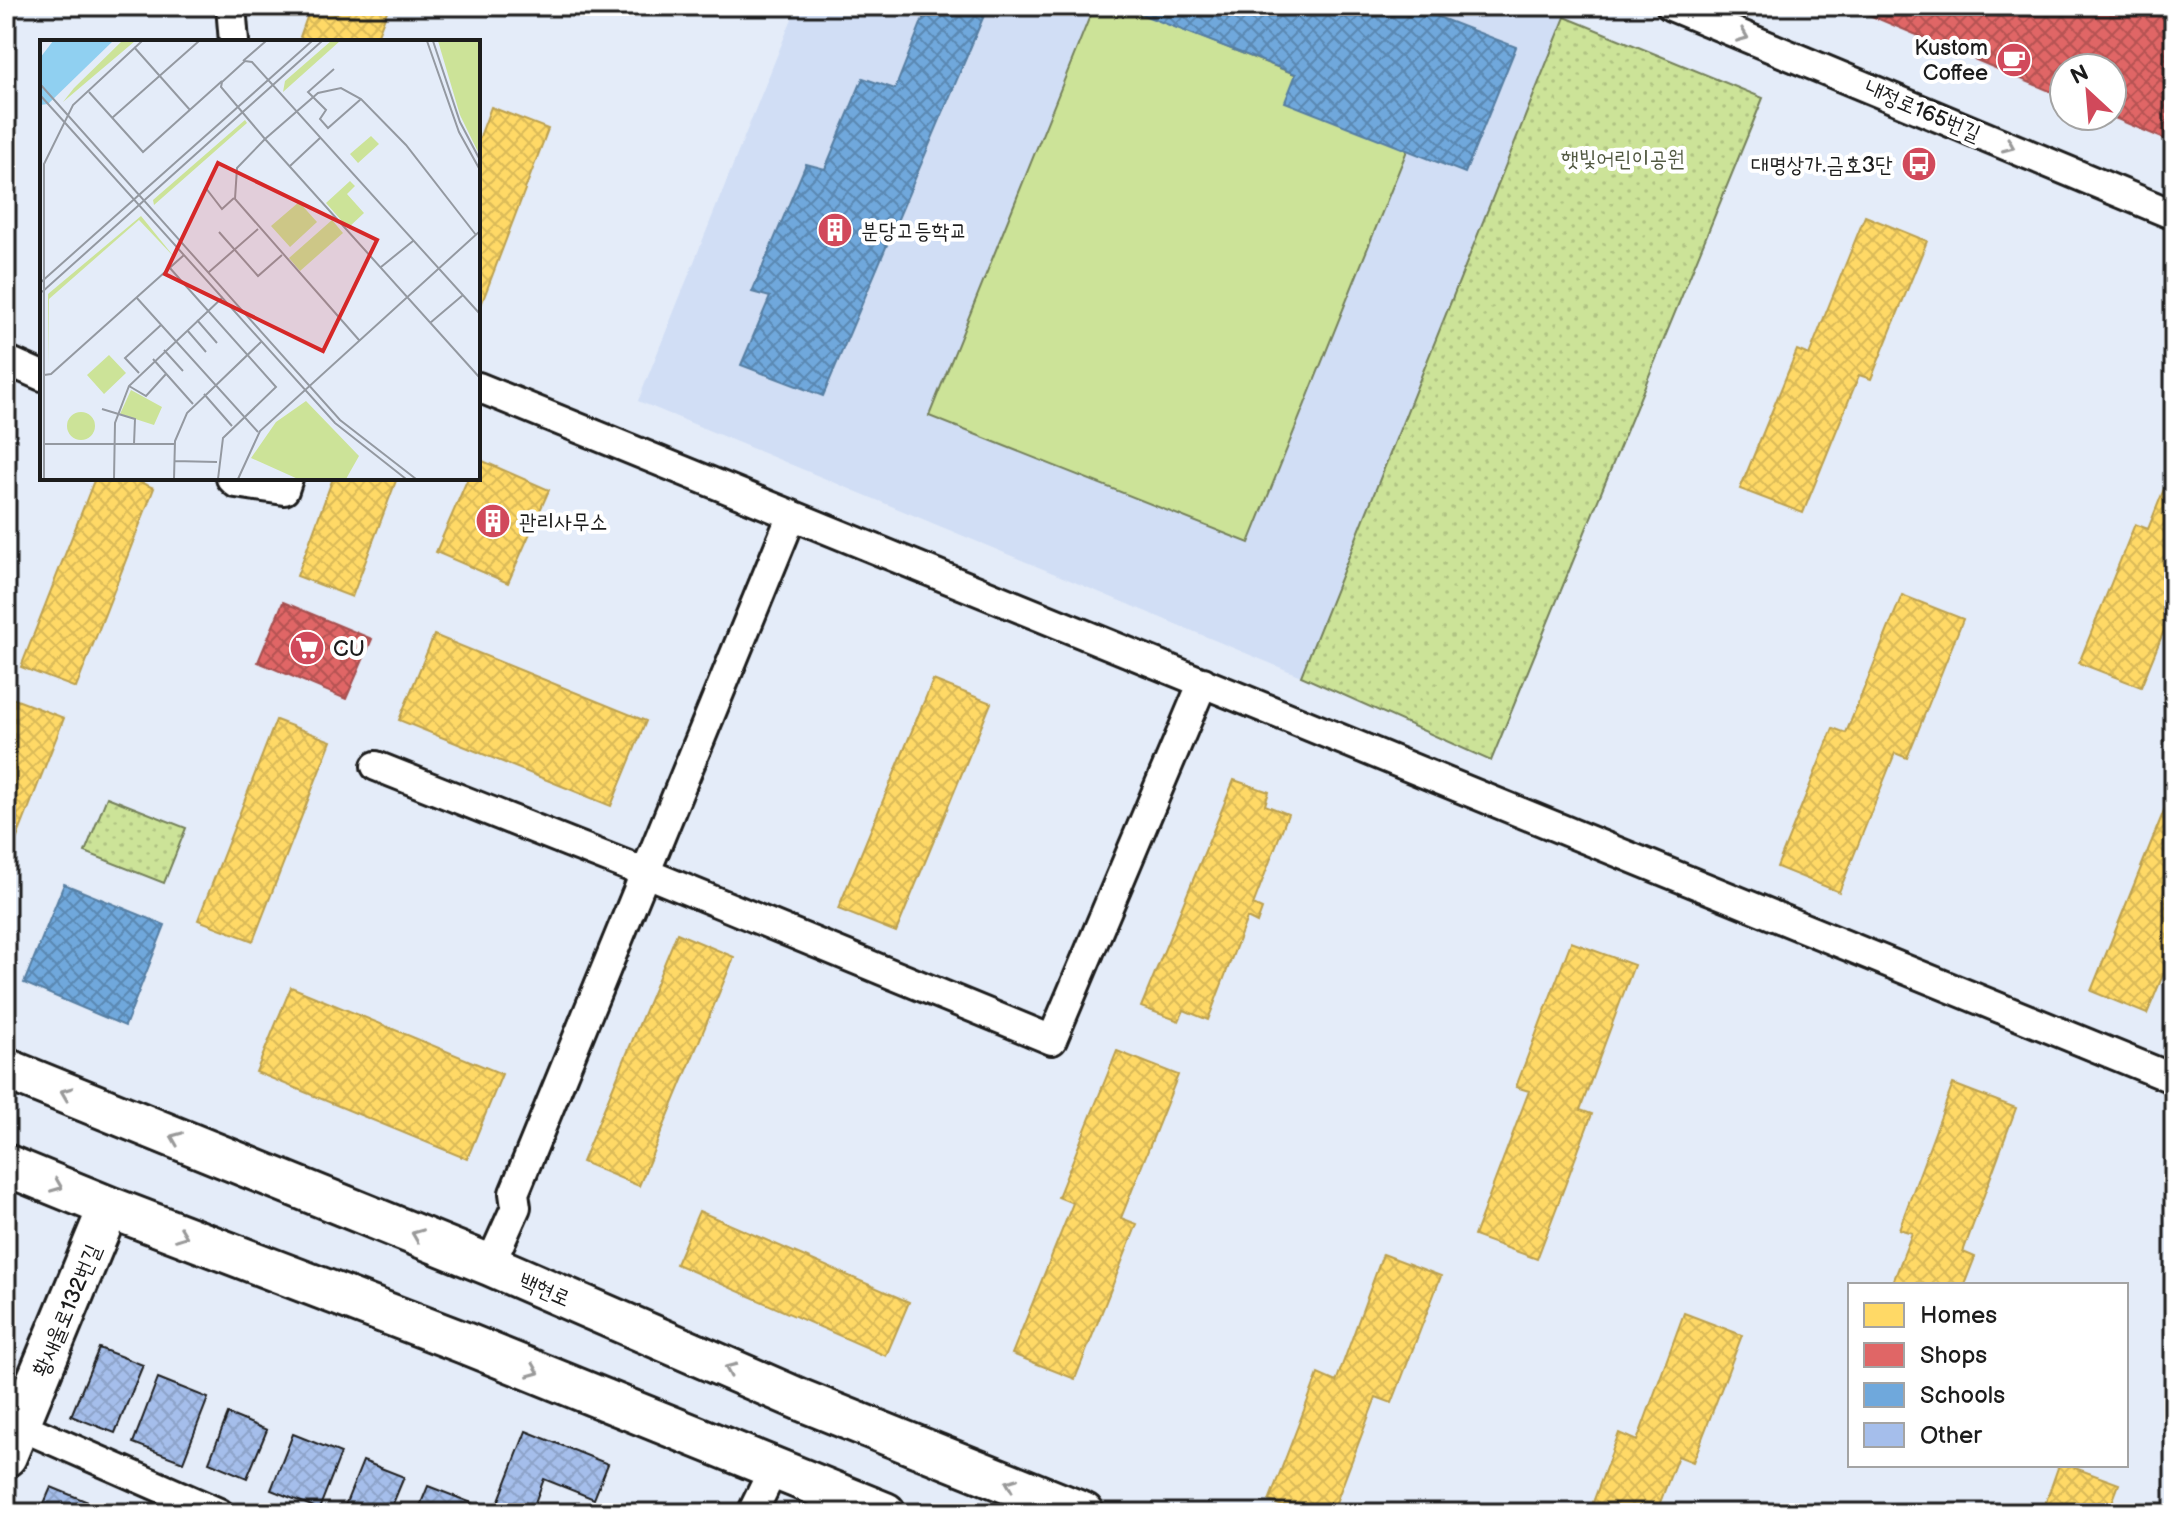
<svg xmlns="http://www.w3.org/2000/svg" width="2180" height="1519" viewBox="0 0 2180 1519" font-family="'Balsamiq Sans','Poor Story',sans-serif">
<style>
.built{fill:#d1def5}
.grass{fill:#cce398;stroke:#74805a;stroke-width:2}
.park{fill:url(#park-dots);stroke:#74805a;stroke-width:2}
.homes{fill:url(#homes-cross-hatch);stroke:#bba050;stroke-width:2}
.shops{fill:url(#shops-cross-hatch);stroke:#a55050;stroke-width:2}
.schools{fill:url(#schools-cross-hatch);stroke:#567ea2;stroke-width:2}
.building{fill:url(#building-cross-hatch);stroke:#1c1c1c;stroke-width:2}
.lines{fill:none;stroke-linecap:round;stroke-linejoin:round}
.street-casing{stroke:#1c1c1c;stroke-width:34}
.secondary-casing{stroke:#1c1c1c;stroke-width:46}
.street{stroke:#fff;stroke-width:28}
.secondary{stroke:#fff;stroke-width:40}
.oneway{stroke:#999}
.labels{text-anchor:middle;stroke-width:8;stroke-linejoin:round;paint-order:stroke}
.poi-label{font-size:22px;fill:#1c1c1c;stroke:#fff;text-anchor:start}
.street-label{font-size:22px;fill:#1c1c1c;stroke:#fff}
.park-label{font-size:22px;fill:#515841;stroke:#fff}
.inset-road{fill:none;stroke:#9499a1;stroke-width:2}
.view{fill:#d62828;fill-opacity:0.15;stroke:#d62828;stroke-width:4}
.inset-edge{fill:none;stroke:#1c1c1c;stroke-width:4}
</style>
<defs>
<pattern id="park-dots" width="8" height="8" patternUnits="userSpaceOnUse" patternTransform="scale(2)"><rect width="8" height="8" fill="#cce398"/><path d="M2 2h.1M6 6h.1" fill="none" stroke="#afc282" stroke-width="1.8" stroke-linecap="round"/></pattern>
<pattern id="homes-cross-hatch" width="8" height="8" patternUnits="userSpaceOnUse" patternTransform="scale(2)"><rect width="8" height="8" fill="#ffd966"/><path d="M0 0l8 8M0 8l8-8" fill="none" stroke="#daba58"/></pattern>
<pattern id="shops-cross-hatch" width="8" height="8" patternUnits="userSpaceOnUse" patternTransform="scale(2)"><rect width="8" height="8" fill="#e06666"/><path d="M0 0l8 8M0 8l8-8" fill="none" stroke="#b55353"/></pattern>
<pattern id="schools-cross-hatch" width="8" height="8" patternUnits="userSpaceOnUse" patternTransform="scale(2)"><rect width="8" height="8" fill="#6fa8dc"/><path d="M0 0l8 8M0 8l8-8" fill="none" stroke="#5a88b2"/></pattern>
<pattern id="building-cross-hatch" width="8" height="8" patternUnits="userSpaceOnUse" patternTransform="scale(2)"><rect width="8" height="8" fill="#a5beeb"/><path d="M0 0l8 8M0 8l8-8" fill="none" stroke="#8da3c9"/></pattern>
</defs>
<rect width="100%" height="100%" fill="#e4ecf9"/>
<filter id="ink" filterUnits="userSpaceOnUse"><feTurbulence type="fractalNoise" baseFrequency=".0125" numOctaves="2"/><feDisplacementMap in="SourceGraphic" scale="16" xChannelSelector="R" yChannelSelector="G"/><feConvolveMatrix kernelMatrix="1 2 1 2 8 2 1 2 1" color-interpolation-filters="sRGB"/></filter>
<g filter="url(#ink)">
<path class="built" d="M797,6H1539L1565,17L1301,676L638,401Z"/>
<path class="grass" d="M1094,6H1123L1418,123L1249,543L929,416Z"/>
<path class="park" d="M1565,17L1763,98L1491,761L1301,676Z
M107,797L186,828L164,883L85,852Z"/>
<path class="homes" d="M311,6H389L375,42H313L300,37Z
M491,107L548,129L478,313V142Z
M1865,216L1927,241L1871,379L1859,375L1803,513L1740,489L1797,350L1809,355Z
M478,459L549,490L508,583L436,552L468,478H478Z
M2174,464V606L2141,687L2079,663L2135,524L2148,529Z
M95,478H130L154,488L76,688L21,667Z
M333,478H397L352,597L297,576Z
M1902,595L1963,619L1907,758L1895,753L1839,892L1777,867L1833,728L1846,733Z
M434,635L646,721L611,806L399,720Z
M933,680L991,703L896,932L838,909Z
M9,697L64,718L6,866V704Z
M276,720L331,741L253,941L198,920Z
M1234,780L1269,792L1265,805L1288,814L1253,905L1262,909L1257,923L1247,918L1208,1020L1184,1010L1179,1021L1141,1007Z
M2174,786V948L2147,1014L2091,991Z
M677,933L734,957L639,1186L582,1162Z
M1571,942L1634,965L1580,1110L1592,1114L1537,1259L1474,1236L1529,1091L1516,1087Z
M291,987L502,1074L467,1159L256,1072Z
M1117,1051L1178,1075L1121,1218L1137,1224L1075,1379L1012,1354L1073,1203L1058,1197Z
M1953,1084L2016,1108L1963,1252L1975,1257L1964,1285H1892L1912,1233L1899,1229Z
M699,1211L909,1302L886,1356L676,1264Z
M1383,1254L1441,1276L1392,1403L1376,1397L1332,1513H1300L1269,1501L1318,1374L1336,1382Z
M1684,1313L1742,1335L1693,1462L1678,1456L1656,1513H1589L1619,1433L1637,1441Z
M2059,1465H2067L2119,1484L2108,1513H2042Z"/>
<path class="shops" d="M1848,6H2174V143L2110,116L2112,68H2064V97Z
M283,602L372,639L346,699L258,662Z"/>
<path class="schools" d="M928,6H988L823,396L741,365L770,297L752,292L806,164L825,169L863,78L895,89Z
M1120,6H1410L1516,47L1465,173L1285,102L1296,74Z
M64,884L165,925L125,1026L24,983Z"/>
<path class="building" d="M99,1348L143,1365L115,1433L71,1416Z
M158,1378L208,1398L183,1462L133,1443Z
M228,1414L267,1430L247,1478L209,1462Z
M526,1431L608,1464L594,1499L544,1479L531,1513H494Z
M293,1434L341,1453L319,1509L271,1490Z
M363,1461L404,1477L389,1513H342Z
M428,1486L472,1503L468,1513H417Z
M51,1487L113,1512L112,1513H40Z"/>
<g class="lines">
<defs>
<path id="street" d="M231,6L234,42
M1671,6L2174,215
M6,360L42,376
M478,387L2174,1079
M231,478L236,483L284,490L288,478
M376,766L646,873L1052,1040L1203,682
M490,1265L516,1207L514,1193L792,515
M18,1425L219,1513
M752,1513L774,1468"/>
<path id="secondary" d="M6,1069L490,1265L801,1400L1083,1513
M6,1165L109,1207L462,1342L885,1513
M6,1456L109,1207"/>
</defs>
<use href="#street" class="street-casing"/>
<use href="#secondary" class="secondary-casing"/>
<use href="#street" class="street"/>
<use href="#secondary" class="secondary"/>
</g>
<defs><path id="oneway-chevron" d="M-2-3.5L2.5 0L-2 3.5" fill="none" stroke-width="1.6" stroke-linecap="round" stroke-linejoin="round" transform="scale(2)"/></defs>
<g class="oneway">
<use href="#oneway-chevron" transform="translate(1743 36) rotate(22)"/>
<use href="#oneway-chevron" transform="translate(2009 146) rotate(23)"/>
<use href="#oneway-chevron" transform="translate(66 1093) rotate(-158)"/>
<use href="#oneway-chevron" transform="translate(176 1138) rotate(-158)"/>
<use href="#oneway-chevron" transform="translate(57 1186) rotate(22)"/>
<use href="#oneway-chevron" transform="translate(182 1235) rotate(21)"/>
<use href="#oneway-chevron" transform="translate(417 1235) rotate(-158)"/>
<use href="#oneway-chevron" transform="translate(730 1369) rotate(-157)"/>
<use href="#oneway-chevron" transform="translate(534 1371) rotate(22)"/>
<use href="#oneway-chevron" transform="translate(1011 1484) rotate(-158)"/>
</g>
</g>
<defs>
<symbol id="cafe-disc" viewBox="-11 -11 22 22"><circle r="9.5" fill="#d1495b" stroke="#fff"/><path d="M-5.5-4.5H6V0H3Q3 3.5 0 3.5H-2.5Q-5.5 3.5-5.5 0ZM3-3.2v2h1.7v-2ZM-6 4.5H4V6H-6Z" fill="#fff"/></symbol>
<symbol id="bus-disc" viewBox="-11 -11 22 22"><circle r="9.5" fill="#d1495b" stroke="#fff"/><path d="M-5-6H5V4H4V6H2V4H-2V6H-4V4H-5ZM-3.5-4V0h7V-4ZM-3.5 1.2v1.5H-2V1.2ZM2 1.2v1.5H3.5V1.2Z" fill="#fff"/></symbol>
<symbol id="building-disc" viewBox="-11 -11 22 22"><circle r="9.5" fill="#d1495b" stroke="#fff"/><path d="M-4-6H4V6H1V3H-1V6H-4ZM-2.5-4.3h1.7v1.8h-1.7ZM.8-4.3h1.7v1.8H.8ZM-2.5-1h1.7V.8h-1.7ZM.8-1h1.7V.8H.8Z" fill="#fff"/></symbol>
<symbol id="supermarket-disc" viewBox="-11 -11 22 22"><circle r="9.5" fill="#d1495b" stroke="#fff"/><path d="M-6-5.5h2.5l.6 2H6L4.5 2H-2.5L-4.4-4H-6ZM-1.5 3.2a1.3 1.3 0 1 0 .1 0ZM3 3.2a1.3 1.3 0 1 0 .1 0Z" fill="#fff"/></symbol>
</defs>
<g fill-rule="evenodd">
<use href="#cafe-disc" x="1994" y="40" width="40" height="40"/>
<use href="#bus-disc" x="1899" y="144" width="40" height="40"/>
<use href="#building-disc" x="815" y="210" width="40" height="40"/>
<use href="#building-disc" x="473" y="501" width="40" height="40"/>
<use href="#supermarket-disc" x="287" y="628" width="40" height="40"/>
</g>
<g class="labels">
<g class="poi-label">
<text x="1988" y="55" text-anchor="end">Kustom<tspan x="1988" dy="25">Coffee</tspan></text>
<text x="1893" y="172" text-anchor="end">대명상가.금호3단</text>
<text x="861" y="238">분당고등학교</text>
<text x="519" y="529">관리사무소</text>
<text x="333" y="656">CU</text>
</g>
<g class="street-label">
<text transform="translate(1923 110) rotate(23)" y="8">내정로165번길</text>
<text transform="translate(545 1289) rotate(23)" y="8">백현로</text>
<text transform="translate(66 1310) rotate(-67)" y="8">황새울로132번길</text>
</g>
<g class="park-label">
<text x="1623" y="166">햇빛어린이공원</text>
</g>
</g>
<g transform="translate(40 40)">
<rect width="440" height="440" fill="#e4ecf9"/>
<path d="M82,1H95L23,62L34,48ZM291,1H300L243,52L245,41ZM205,80L207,83L114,165L113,160ZM331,96L339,104L318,123L310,114ZM259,162L277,182L250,207L231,186ZM101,176L135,218L99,180L9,259L8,327V254ZM69,315L86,333L64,354L47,335ZM27 386a14 14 0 1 1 28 0a14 14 0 1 1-28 0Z" fill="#cce398"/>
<path d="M398,1H440V116L420,75ZM310,141L315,146L307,154L324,173L308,188L286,163ZM292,180L303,193L260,231L249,218ZM91,350L122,367L114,385L80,374ZM266,361L319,416L306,439H258L211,418L236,382Z" fill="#cce398"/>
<path d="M13,1H73L8,64L0,65V18Z" fill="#90d0f1"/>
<path class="inset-road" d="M387,1L419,92L440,130M393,1L420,82L440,120M94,7L150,70M203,21L226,1M294,29L268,52L286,70L280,79L288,88L321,59M0,44L300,380L376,439M49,52L103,112L182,41M0,55L295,383L366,439M72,78L159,1M250,126L280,98M165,147L182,169L194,158M179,192L218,236L242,215M129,227L236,347L183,398L178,439M341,227L373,201M169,232L218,189M0,243L272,1M2,252L282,1M96,257L218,392M440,274L212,22L205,21L182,42L181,47L225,99L440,338M157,280L177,303M390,283L423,255M147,290L166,312M319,300L195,159L197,128L225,99L278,53L301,48L321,59L366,105L436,195M124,310L143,331M113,319L153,364M99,333L85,318L121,285M4,335L11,334L144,215M89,346L106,356L126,334M164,354L192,386M62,369L95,379L94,404M5,404H135M134,421L177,422M4,439V124L33,65L102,1M74,439L75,383L89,346L183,257M134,439L135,401L147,373L222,301M198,439L220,391L440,191"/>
<path class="view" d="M178,123L337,200L283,311L125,234Z"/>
<rect width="440" height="440" class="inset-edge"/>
</g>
<rect width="2180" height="1519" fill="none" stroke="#fff" stroke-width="32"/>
<rect x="16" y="16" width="2148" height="1487" fill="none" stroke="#1c1c1c" stroke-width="3" filter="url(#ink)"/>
<rect x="1848" y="1283" width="280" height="184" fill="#ffffff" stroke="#a4a4a4" stroke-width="2"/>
<rect x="1864" y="1303" width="40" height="24" fill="#ffd966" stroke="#a4a4a4" stroke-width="2"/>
<text x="1920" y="1323" font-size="24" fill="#1c1c1c">Homes</text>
<rect x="1864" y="1343" width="40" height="24" fill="#e06666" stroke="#a4a4a4" stroke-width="2"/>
<text x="1920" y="1363" font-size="24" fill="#1c1c1c">Shops</text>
<rect x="1864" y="1383" width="40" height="24" fill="#6fa8dc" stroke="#a4a4a4" stroke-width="2"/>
<text x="1920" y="1403" font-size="24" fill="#1c1c1c">Schools</text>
<rect x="1864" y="1423" width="40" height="24" fill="#a5beeb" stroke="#a4a4a4" stroke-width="2"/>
<text x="1920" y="1443" font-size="24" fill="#1c1c1c">Other</text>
<g transform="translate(2088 92) rotate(334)"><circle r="38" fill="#ffffff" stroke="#a4a4a4" stroke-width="2"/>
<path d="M0-6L14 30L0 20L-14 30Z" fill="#d1495b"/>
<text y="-12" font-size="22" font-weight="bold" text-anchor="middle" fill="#1c1c1c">N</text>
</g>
</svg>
